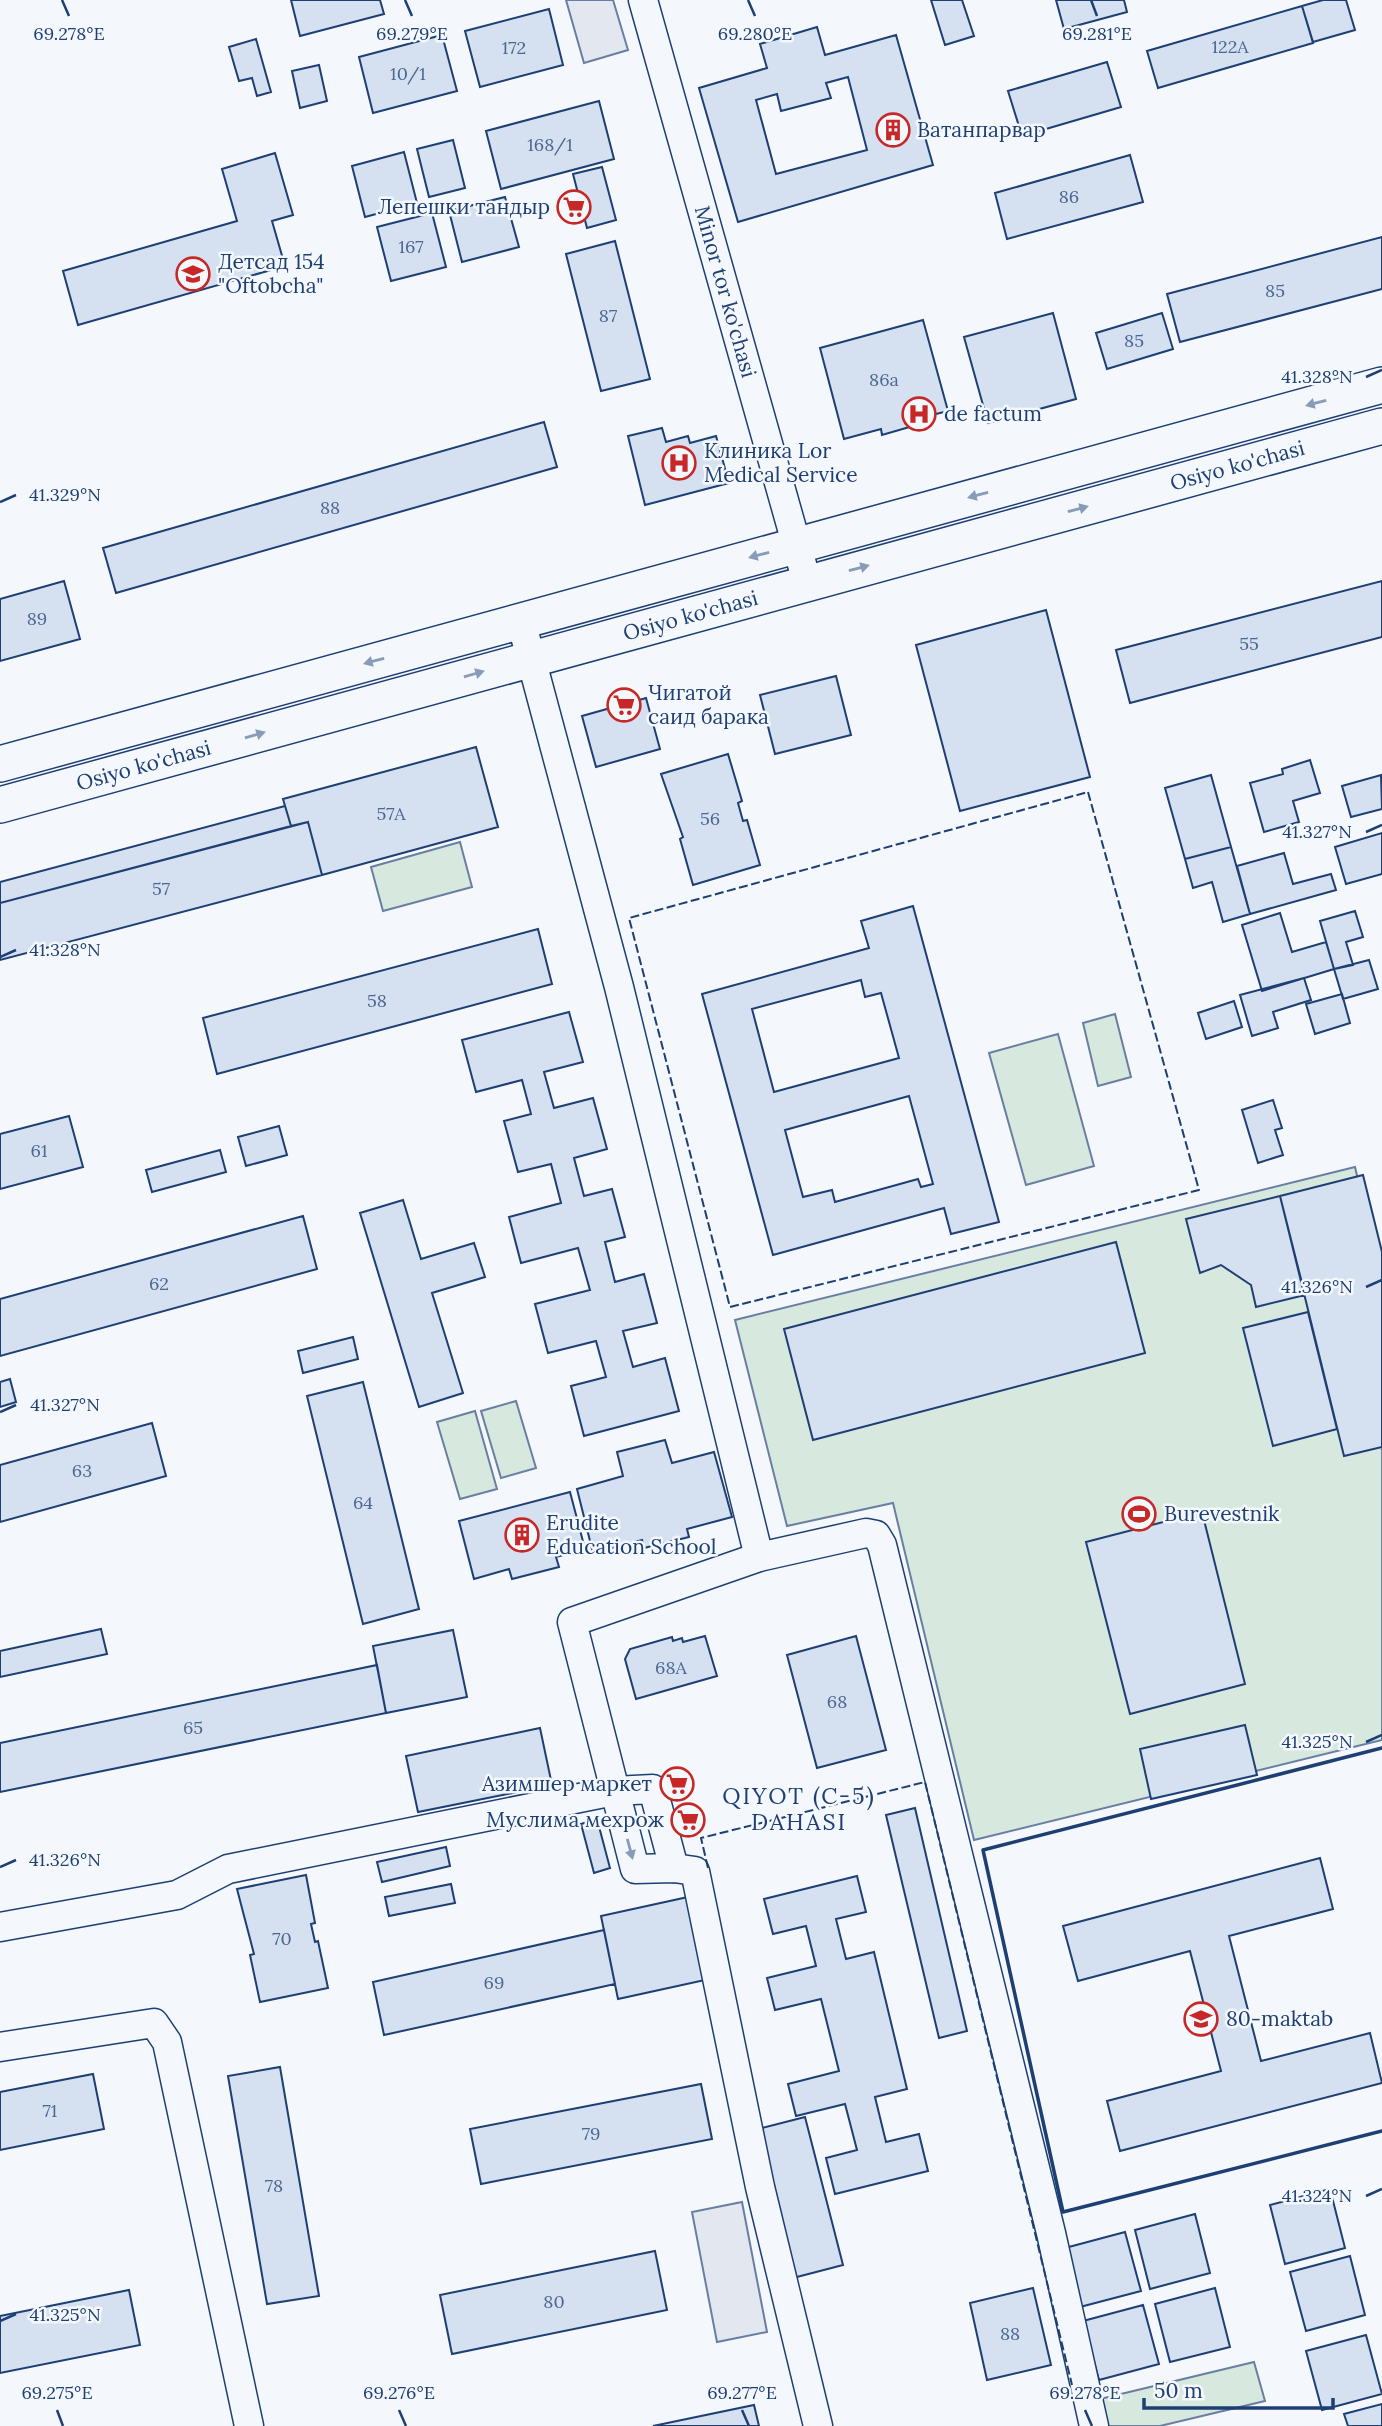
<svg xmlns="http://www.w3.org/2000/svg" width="1382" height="2426" viewBox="0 0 1382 2426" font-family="Lora,serif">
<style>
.green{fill:#d7e8df;stroke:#687fa3;stroke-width:2}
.parking{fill:#e3e8f0;stroke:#687fa3;stroke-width:2}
.building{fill:#d5e0f0;stroke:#1d3f73;stroke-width:2;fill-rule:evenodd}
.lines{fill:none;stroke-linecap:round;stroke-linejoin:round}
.minor-casing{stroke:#1d3f73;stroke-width:31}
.major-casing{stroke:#1d3f73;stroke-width:38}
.minor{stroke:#f4f7fb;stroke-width:28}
.major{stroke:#f4f7fb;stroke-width:35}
.fence{stroke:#1d3f73;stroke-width:2;stroke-dasharray:9 3.5;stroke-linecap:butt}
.wall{stroke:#1d3f73;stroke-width:3.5}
.oneway{fill:#889bb7}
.ticks{fill:none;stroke:#1d3f73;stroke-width:2.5}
.labels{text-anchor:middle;stroke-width:5;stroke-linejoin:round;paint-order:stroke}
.number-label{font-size:18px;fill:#4b6792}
.poi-label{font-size:21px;fill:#1d3f73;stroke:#f4f7fb;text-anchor:start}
.street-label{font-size:21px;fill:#1d3f73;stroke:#f4f7fb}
.neighbourhood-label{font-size:23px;letter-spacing:2px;fill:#1d3f73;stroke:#f4f7fb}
.ticks-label{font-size:18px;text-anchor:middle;fill:#1d3f73;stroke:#f4f7fb;stroke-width:5;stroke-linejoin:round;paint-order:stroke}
</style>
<rect width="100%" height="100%" fill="#f4f7fb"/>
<path class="green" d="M460,842L472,887L383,911L371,867Z
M1115,1014L1131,1077L1098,1086L1083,1023Z
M1058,1034L1094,1166L1026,1185L989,1053Z
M1355,1167L1382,1283V1740L974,1840L893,1503L787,1526L735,1320Z
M516,1401L536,1468L501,1478L481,1411Z
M475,1411L497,1489L460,1499L437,1422Z
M1254,2362L1265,2401L1160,2426H1106L1100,2399Z"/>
<path class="parking" d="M566,0H613L628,50L584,63Z
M742,2202L767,2332L717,2342L692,2212Z"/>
<path class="building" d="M291,0H380L384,14L300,36Z
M931,0H962L974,36L945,45Z
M1056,0H1124L1127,12L1064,29Z
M1323,0H1346L1355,30L1313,42L1302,6Z
M1302,6L1313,43L1158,88L1147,51Z
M549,9L563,65L480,87L465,31Z
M817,27L825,55L896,35L933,165L738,222L699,88L767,68L760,44ZM848,77L867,150L776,174L756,100L777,94L781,111L831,98L826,83Z
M442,35L457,91L373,113L359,57Z
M256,39L271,92L257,96L252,78L239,81L229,47Z
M1107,62L1121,107L1022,136L1008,91Z
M319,65L327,101L300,108L292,71Z
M599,101L614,159L501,189L486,131Z
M453,140L465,188L429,197L417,149Z
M404,152L417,203L365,217L352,166Z
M275,153L293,215L272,221L285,266L78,325L63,271L237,221L222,169Z
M1130,155L1143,202L1007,239L995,193Z
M602,167L616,220L587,228L573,174Z
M505,197L519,247L462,262L449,211Z
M432,213L446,267L391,281L377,227Z
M1382,237V289L1180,342L1167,294Z
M615,241L650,379L601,391L566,254Z
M1053,313L1076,399L988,423L964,337Z
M1162,313L1173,349L1107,369L1096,333Z
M923,320L948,411L912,420L913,426L882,435L881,429L844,439L820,348Z
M544,422L557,467L116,593L103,548Z
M662,428L666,442L688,436L690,443L716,436L729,483L645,505L628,436Z
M64,581L80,639L0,661V599Z
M1382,581V637L1130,703L1116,650Z
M1046,610L1090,777L960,811L916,645Z
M836,676L851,735L775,754L760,695Z
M646,698L660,749L596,767L582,716Z
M476,747L498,827L322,875L308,822L291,826L283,799Z
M728,754L742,801L738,803L743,821L747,820L760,865L693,885L680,839L683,837L661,774Z
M1310,760L1320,793L1293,801L1299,822L1264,832L1250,783L1283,774L1282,769Z
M1211,775L1231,847L1185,859L1165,788Z
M1381,775L1382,809L1351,817L1342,786Z
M285,806L291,826L0,903V882Z
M308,822L322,875L0,960V903Z
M1382,833V874L1346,884L1335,847Z
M1231,847L1250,914L1223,922L1212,882L1193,888L1185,859Z
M1284,853L1293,884L1331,874L1336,890L1250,914L1237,866Z
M913,906L999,1222L951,1234L944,1208L773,1255L702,994L869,948L861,921ZM861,980L865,997L881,993L899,1058L774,1092L752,1009ZM909,1096L933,1184L921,1187L918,1179L835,1202L832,1190L803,1197L785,1130Z
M1355,911L1363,937L1346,942L1353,965L1334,969L1320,921Z
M1280,913L1292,952L1326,942L1334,969L1262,991L1242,925Z
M538,929L552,984L217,1074L203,1018Z
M1369,960L1378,989L1343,999L1334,969Z
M1304,978L1311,1000L1273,1012L1278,1028L1252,1036L1240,995Z
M1342,994L1350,1023L1315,1034L1306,1004Z
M1234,1001L1242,1027L1206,1039L1198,1013Z
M569,1012L583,1062L544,1072L554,1108L593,1098L607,1149L574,1158L584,1196L612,1189L625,1237L605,1242L615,1282L644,1274L657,1323L623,1331L633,1367L665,1358L679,1411L584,1436L571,1386L606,1377L596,1341L548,1353L535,1304L590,1290L578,1248L521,1263L509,1217L561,1203L551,1164L518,1172L504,1121L531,1114L522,1080L476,1092L462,1040Z
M1273,1100L1282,1128L1275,1130L1283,1155L1258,1163L1242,1110Z
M69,1116L83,1167L0,1189V1134Z
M279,1126L287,1155L246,1166L238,1137Z
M220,1150L226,1172L152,1192L146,1170Z
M1363,1175L1382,1252V1447L1344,1456L1280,1196Z
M1280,1196L1305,1295L1256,1307L1251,1285L1221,1265L1200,1273L1186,1219Z
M403,1200L421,1259L474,1243L485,1277L432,1293L463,1393L419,1407L360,1213Z
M303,1216L317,1269L0,1356V1299Z
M1116,1242L1145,1353L813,1440L784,1329Z
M1308,1312L1337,1429L1273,1446L1243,1328Z
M353,1337L358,1359L303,1373L298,1351Z
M10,1379L16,1402L0,1407V1382Z
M363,1382L419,1609L363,1624L307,1396Z
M152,1423L166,1476L0,1522V1465Z
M665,1440L672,1463L714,1452L732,1517L687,1529L689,1537L644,1548L642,1540L593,1553L577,1489L623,1476L617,1452Z
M570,1492L585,1549L556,1557L559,1567L512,1579L509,1569L474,1579L459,1521Z
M1202,1512L1245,1684L1130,1714L1086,1542Z
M101,1629L107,1654L0,1677V1651Z
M453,1630L467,1697L386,1713L373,1646Z
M705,1636L717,1676L636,1699L625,1659L630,1649L672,1637L673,1641L682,1638L683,1642Z
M856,1636L886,1750L817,1768L787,1655Z
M377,1665L386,1713L0,1792V1743Z
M1245,1725L1257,1775L1151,1799L1140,1749Z
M540,1728L552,1785L418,1812L406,1756Z
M915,1808L967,2031L939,2038L886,1815Z
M597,1819L610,1868L594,1873L581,1824Z
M446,1847L450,1866L382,1882L377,1862Z
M1320,1858L1333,1909L1229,1936L1261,2061L1370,2033L1382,2083L1120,2151L1107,2101L1221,2071L1190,1951L1078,1981L1063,1926Z
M306,1875L315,1923L311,1924L315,1942L318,1941L328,1988L260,2002L250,1955L254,1954L237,1889Z
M857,1876L866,1912L836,1919L846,1959L874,1952L907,2089L875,2097L886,2142L919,2134L928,2171L835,2194L826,2158L857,2150L845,2104L796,2116L788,2084L839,2071L821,1999L775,2010L767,1978L816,1966L806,1926L773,1934L764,1899Z
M451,1884L455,1903L389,1916L385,1897Z
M688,1897L705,1980L618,1999L601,1916Z
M604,1930L615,1984L384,2035L373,1982Z
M280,2067L319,2296L267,2304L228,2076Z
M93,2074L104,2129L0,2150V2092Z
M701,2084L712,2139L481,2184L470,2129Z
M805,2117L843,2265L793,2278L754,2130Z
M1330,2189L1345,2248L1285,2264L1270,2205Z
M1195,2214L1210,2273L1150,2289L1135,2230Z
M1125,2232L1141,2291L1080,2307L1065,2248Z
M655,2251L667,2310L452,2354L440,2295Z
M1350,2256L1365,2315L1306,2331L1290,2272Z
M1033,2288L1051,2365L987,2380L970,2303Z
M1215,2288L1230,2347L1170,2362L1155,2304Z
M129,2290L140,2345L0,2373V2316Z
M1143,2305L1159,2364L1099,2380L1083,2321Z
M1366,2335L1382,2394L1322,2410L1306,2351Z
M1382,2404V2426H1348L1344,2414Z
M754,2405L759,2426H653Z"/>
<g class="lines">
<defs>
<g id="minor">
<path id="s1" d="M643,0L807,582"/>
<path d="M521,621L619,987L759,1557"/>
<path d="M0,1927L177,1895L228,1869L614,1791L653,1789L674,1868"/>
<path d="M0,2047L154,2023L167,2042L249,2426"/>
<path d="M818,2426L760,2187L695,1871L674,1868L635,1869L572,1622L759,1557L866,1533L876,1535L882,1545L1051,2233L1094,2426"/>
</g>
<g id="major">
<path d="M0,764L1382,385"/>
<path id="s2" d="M0,805L1382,426"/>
</g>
</defs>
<use href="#minor" class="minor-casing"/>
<use href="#major" class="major-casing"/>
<use href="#minor" class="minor"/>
<use href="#major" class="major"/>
<path class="fence" d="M1088,792L1199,1190L730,1307L629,918Z
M708,1868L701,1838L925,1782L1072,2385"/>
<path class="wall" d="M1382,1748L983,1850L1063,2212L1382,2131"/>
</g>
<defs><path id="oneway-solid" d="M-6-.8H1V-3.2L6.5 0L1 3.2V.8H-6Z" transform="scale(1.75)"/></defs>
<g class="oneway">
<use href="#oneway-solid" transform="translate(1316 403) rotate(165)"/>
<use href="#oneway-solid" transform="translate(978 495) rotate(165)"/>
<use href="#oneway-solid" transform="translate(1078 509) rotate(-15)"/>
<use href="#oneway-solid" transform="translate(759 555) rotate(165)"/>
<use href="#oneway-solid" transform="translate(859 568) rotate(-15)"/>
<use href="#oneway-solid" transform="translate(374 661) rotate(165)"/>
<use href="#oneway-solid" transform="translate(474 674) rotate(-16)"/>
<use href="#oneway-solid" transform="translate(255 735) rotate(-16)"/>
<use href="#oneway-solid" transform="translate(630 1849) rotate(75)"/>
</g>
<path class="ticks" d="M62,0L69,16M405,0L412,16M748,0L755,16M1091,0L1097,16M1366,377L1382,370M0,502L16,495M1366,832L1382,825M0,957L16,950M1366,1287L1382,1280M0,1412L16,1405M1366,1742L1382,1735M0,1867L16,1860M1366,2196L1382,2189M0,2321L16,2314M57,2410L63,2426M399,2410L406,2426M742,2410L749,2426M1085,2410L1092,2426"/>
<defs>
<symbol id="building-ring" viewBox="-11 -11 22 22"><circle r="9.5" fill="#f4f7fb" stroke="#c62828" stroke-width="1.5"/><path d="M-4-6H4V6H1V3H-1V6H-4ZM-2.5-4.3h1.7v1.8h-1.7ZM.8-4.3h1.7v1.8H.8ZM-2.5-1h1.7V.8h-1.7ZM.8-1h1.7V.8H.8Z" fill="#c62828"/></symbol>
<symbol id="supermarket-ring" viewBox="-11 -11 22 22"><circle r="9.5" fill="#f4f7fb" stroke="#c62828" stroke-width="1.5"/><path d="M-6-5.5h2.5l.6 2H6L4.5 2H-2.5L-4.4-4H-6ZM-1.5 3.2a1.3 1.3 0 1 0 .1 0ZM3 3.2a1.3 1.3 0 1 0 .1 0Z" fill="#c62828"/></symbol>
<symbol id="school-ring" viewBox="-11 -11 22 22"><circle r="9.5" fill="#f4f7fb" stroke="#c62828" stroke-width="1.5"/><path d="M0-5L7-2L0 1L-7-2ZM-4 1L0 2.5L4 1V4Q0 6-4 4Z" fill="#c62828"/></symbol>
<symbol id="hospital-ring" viewBox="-11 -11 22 22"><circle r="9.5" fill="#f4f7fb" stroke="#c62828" stroke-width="1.5"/><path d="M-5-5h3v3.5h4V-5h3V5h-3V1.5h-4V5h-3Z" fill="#c62828"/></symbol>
<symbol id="stadium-ring" viewBox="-11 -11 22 22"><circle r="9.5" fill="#f4f7fb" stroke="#c62828" stroke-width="1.5"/><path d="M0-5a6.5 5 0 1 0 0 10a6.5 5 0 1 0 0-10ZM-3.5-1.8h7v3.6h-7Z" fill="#c62828"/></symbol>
</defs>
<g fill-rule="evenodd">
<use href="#building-ring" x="874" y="111" width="38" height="38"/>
<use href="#supermarket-ring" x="555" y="188" width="38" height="38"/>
<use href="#school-ring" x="174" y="255" width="38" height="38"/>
<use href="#hospital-ring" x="900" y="395" width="38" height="38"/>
<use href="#hospital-ring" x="660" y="444" width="38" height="38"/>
<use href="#supermarket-ring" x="605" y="686" width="38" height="38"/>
<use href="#stadium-ring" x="1120" y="1495" width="38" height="38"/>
<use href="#building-ring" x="503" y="1516" width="38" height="38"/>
<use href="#supermarket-ring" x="658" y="1765" width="38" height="38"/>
<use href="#supermarket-ring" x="669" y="1801" width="38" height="38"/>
<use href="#school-ring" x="1182" y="2000" width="38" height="38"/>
</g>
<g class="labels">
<g class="number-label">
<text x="1230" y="53">122A</text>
<text x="514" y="54">172</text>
<text x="408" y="80">10/1</text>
<text x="550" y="151">168/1</text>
<text x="1069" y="203">86</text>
<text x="411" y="253">167</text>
<text x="1275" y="297">85</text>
<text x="608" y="322">87</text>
<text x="1134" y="347">85</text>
<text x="884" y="386">86a</text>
<text x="330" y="514">88</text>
<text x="37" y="625">89</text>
<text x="1249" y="650">55</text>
<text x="391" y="820">57A</text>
<text x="710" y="825">56</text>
<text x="161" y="895">57</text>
<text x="377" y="1007">58</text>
<text x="39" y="1157">61</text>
<text x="159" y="1290">62</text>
<text x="82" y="1477">63</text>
<text x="363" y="1509">64</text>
<text x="671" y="1674">68А</text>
<text x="837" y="1708">68</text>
<text x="193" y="1734">65</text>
<text x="282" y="1945">70</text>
<text x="494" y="1989">69</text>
<text x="50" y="2117">71</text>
<text x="591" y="2140">79</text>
<text x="274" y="2192">78</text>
<text x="554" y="2308">80</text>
<text x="1010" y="2340">88</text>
</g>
<g class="poi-label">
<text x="917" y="137">Ватанпарвар</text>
<text x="550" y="214" text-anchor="end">Лепешки тандыр</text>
<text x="218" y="269">Детсад 154<tspan x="218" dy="24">"Oftobcha"</tspan></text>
<text x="944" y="421">de factum</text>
<text x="704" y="458">Клиника Lor<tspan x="704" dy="24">Medical Service</tspan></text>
<text x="648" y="700">Чигатой<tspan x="648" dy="24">саид барака</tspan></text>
<text x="1164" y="1521">Burevestnik</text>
<text x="546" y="1530">Erudite<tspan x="546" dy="24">Education School</tspan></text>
<text x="652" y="1791" text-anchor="end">Азимшер маркет</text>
<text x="664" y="1827" text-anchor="end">Муслима мехрож</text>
<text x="1226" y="2026">80-maktab</text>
</g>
<g class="street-label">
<text dy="7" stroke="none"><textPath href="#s1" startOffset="303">Minor tor ko'chasi</textPath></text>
<text dy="7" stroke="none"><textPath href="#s2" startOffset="1283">Osiyo ko'chasi</textPath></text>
<text dy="7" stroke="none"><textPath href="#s2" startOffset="716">Osiyo ko'chasi</textPath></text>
<text dy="7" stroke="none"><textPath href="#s2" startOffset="149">Osiyo ko'chasi</textPath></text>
</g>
<g class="neighbourhood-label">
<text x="799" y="1804">QIYOT (C-5)<tspan x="799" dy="26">DAHASI</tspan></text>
</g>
</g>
<g class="ticks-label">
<text x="69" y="40">69.278°E</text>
<text x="412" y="40">69.279°E</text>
<text x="755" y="40">69.280°E</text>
<text x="1097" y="40">69.281°E</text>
<text x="1317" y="383">41.328°N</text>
<text x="65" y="501">41.329°N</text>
<text x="1317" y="838">41.327°N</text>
<text x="65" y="956">41.328°N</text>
<text x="1317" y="1293">41.326°N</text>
<text x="65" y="1411">41.327°N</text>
<text x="1317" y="1748">41.325°N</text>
<text x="65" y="1866">41.326°N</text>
<text x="1317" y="2202">41.324°N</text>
<text x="65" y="2321">41.325°N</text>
<text x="57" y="2399">69.275°E</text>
<text x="399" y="2399">69.276°E</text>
<text x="742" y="2399">69.277°E</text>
<text x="1085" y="2399">69.278°E</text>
</g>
<path d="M1144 2398v10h189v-10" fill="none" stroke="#1d3f73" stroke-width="3.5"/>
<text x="1154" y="2398" font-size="21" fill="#1d3f73" stroke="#f4f7fb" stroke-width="5" paint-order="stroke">50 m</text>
</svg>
